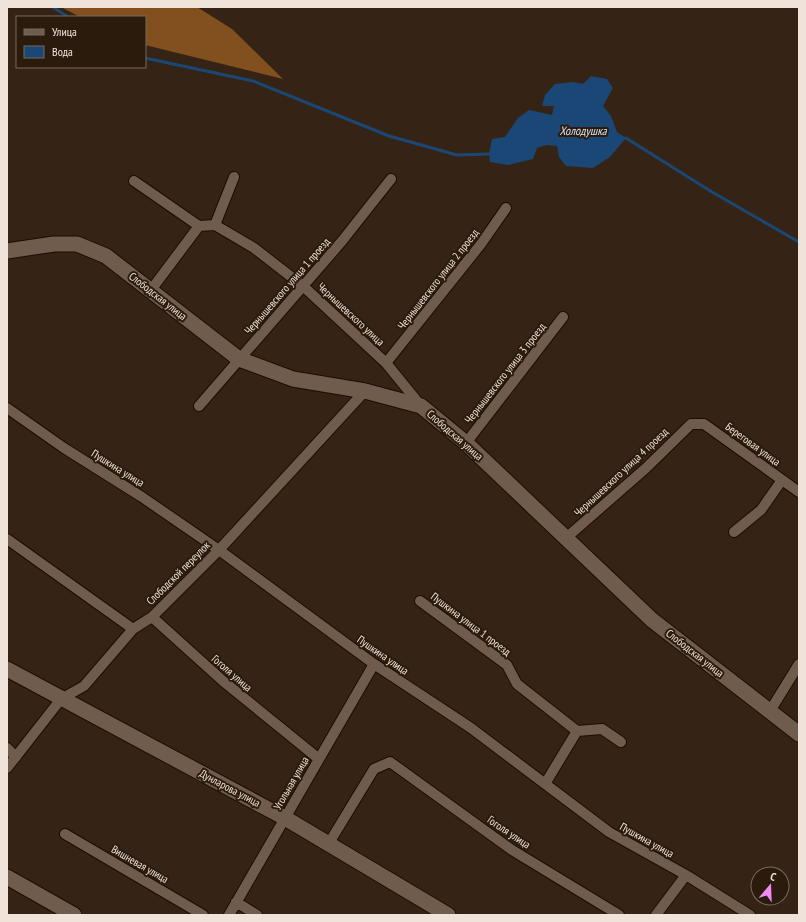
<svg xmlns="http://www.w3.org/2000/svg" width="806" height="922" viewBox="0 0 806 922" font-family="'PT Sans Narrow',sans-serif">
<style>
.forest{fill:#81501e}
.water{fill:#1a4775}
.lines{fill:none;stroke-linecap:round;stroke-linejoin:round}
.stream{stroke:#1a4775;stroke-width:3}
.street-casing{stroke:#1c0d02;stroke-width:12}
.secondary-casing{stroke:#1c0d02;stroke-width:17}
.street{stroke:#705c4c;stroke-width:10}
.secondary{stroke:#705c4c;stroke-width:15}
.labels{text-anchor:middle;stroke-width:4;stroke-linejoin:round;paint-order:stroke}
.street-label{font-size:11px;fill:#efe3da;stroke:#2b1b0c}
.water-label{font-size:12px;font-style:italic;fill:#d4e1f0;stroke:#2b1b0c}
</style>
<rect width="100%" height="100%" fill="#352415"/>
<path class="forest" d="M61,7H197L232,29L283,79L145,45V17H80Z"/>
<path class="water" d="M591,76L607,79L613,88L603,106L611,116L617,132L626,138L610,157L593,168L566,166L559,157L557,146L546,145L537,148L533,159L508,165L490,162L489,154L492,139L505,137L518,118L529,110L552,115L554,106H542L545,95L555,84L573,82L583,84Z"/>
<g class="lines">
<path class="stream" d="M53,7L68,17
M145,58L253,81L389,136L457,155L489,154
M626,138L712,192L799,242"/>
<defs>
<path id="street" d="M134,181L199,226
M215,225L254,248L303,286L386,363L421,406
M151,290L199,226L215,225L234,177
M386,363L481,244L506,208
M199,406L342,241L391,179
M7,408L64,448L142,497L219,550L374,664L471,728L609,832L686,875L750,915
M466,443L563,317
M734,532L761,510L782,480
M566,538L646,468L691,424H704L799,492
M7,539L133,629
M420,601L507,665L517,684L577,731L602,729L621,742
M152,617L223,681L319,759
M770,711L799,664
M7,748L16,757
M7,768L61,699L84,686L133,629L152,617L219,550L365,391
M545,784L577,731
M65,834L203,915
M329,843L374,769L390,762L512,850L619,915
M236,902L257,915
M229,915L374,664
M656,915L686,875"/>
<path id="secondary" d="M7,251L54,244H77L106,256L239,359L293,379L365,391L421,406L466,443L652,620L799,734
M7,669L285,818L448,915
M7,877L74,915"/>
</defs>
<use href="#street" class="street-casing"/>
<use href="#secondary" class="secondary-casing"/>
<use href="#street" class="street"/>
<use href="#secondary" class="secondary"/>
</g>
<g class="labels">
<g class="street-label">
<text transform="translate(438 279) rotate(-52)" y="4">Чернышевского улица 2 проезд</text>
<text transform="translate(287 286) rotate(-49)" y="4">Чернышевского улица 1 проезд</text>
<text transform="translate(158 296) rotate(38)" y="4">Слободская улица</text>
<text transform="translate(351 314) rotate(43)" y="4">Чернышевского улица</text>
<text transform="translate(505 373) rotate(-52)" y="4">Чернышевского улица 3 проезд</text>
<text transform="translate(455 435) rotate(41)" y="4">Слободская улица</text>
<text transform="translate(753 444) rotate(36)" y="4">Береговая улица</text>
<text transform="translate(118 468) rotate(32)" y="4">Пушкина улица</text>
<text transform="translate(621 472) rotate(-43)" y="4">Чернышевского улица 4 проезд</text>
<text transform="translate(178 573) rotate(-45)" y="4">Слободской переулок</text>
<text transform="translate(471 624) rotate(37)" y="4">Пушкина улица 1 проезд</text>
<text transform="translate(695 653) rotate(38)" y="4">Слободская улица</text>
<text transform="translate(383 655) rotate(35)" y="4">Пушкина улица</text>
<text transform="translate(232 673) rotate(41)" y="4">Гоголя улица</text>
<text transform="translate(291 783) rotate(-60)" y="4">Угольная улица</text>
<text transform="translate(230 788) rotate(28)" y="4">Дунларова улица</text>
<text transform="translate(509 832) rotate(34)" y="4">Гоголя улица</text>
<text transform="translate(647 840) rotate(29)" y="4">Пушкина улица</text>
<text transform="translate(140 864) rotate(30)" y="4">Вишневая улица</text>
</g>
<g class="water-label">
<text x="583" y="135">Холодушка</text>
</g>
</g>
<rect width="806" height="922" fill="none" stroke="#efe3da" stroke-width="16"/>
<rect x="16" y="16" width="130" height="52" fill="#2b1b0c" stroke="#796b5e"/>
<rect x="24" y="29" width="20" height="6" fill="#705c4c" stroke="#796b5e"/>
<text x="52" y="36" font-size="12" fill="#efe3da">Улица</text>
<rect x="24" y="46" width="20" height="12" fill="#1a4775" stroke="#796b5e"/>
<text x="52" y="56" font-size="12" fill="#efe3da">Вода</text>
<g transform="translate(770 886) rotate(19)"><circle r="19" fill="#2b1b0c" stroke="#796b5e"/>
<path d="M0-3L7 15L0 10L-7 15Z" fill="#f08bf5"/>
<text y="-6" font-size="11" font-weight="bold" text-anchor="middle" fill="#efe3da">С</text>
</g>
</svg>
